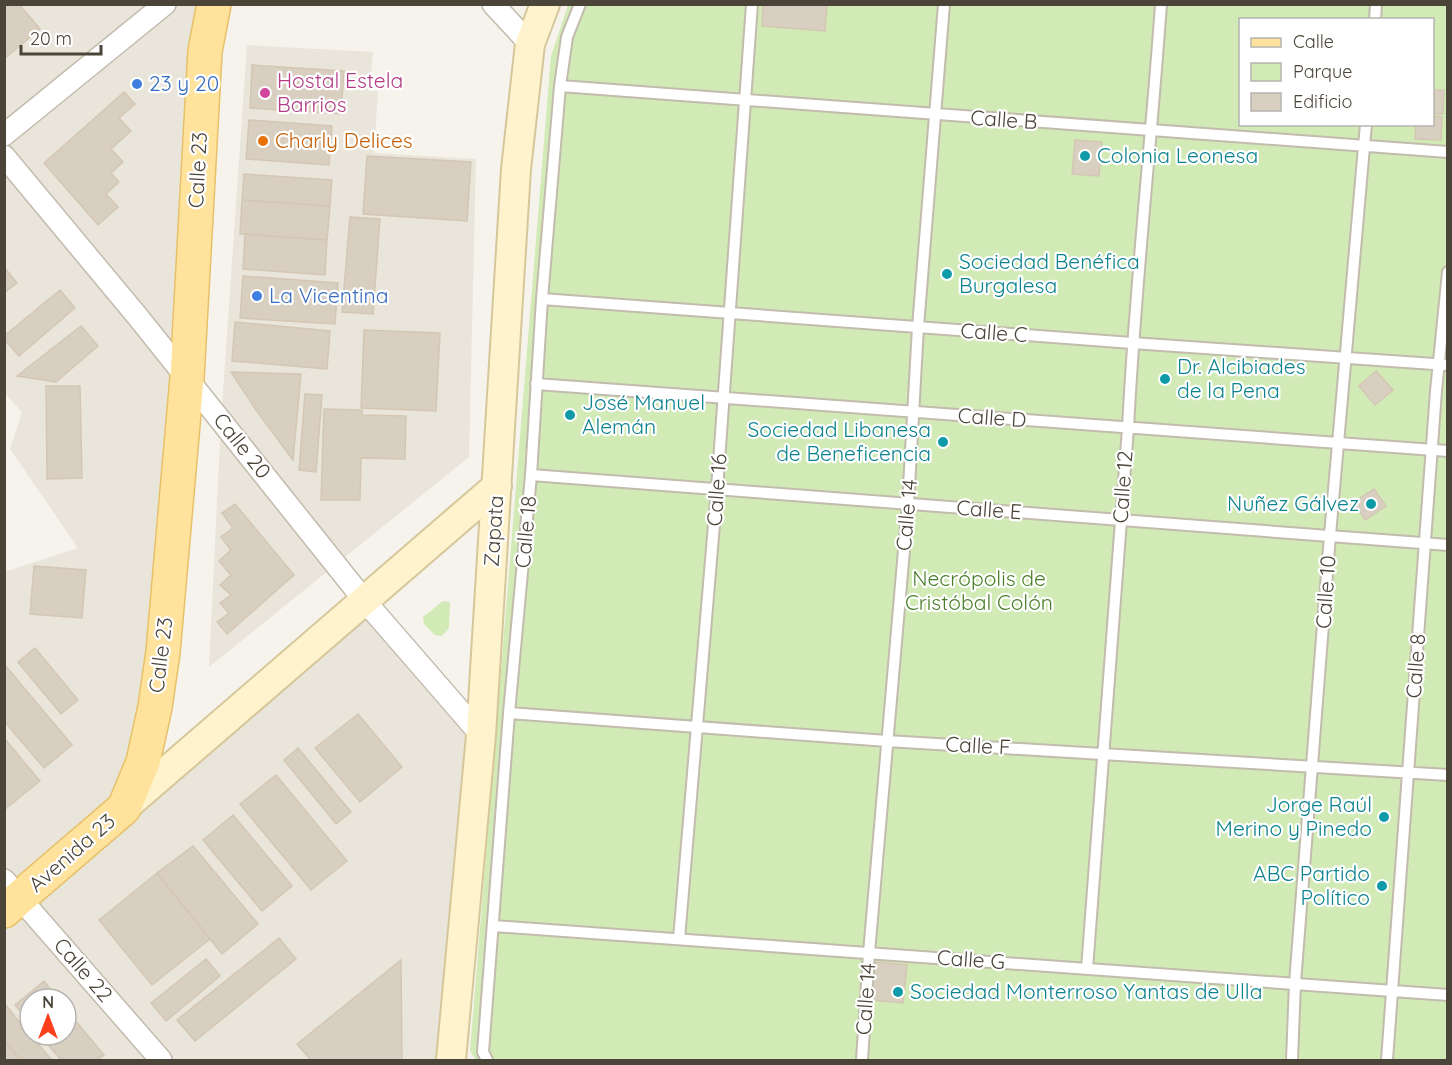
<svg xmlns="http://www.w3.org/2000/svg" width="1452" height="1065" viewBox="0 0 1452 1065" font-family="Quicksand,sans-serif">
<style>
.residential{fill:#eae5da;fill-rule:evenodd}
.green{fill:#d2eab5;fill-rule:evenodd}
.building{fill:#d8cfc1;stroke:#d3c7b4;stroke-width:1.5}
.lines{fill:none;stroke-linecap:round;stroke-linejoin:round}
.service-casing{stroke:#c2bbae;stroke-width:14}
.minor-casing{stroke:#c2bbae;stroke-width:24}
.secondary-casing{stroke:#d6c79b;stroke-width:32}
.primary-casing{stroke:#e6c16a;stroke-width:36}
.service{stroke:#fff;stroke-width:10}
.minor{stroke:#fff;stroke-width:21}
.secondary{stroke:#fff3cd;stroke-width:28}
.primary{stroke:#ffe39c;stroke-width:33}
.shop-dot{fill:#3f7fe0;stroke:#fff;stroke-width:2}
.hotel-dot{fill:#d1479c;stroke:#fff;stroke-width:2}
.food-dot{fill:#e8710a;stroke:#fff;stroke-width:2}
.culture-dot{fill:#0f9aa8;stroke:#fff;stroke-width:2}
.labels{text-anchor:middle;stroke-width:4.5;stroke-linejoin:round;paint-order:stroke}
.hotel-label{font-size:21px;fill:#b23c85;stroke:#fff;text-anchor:start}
.shop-label{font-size:21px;fill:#366cbe;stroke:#fff;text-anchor:start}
.street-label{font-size:21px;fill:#4b4439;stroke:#fff}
.food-label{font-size:21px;fill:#c56008;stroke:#fff;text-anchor:start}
.culture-label{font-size:21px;fill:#0d838f;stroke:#fff;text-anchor:start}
.park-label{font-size:21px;fill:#4a7f2a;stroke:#fff}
</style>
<rect width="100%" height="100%" fill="#f6f3ec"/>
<path class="residential" d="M5,5H214L159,654L124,807L364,600L481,735L451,1060H5L4,572L78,548L10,449L22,412L4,392ZM30,999H66V1035H30Z
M247,45L373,52L369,91H378L374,153L476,159L469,457L209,667L221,421Z"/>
<path class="green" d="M568,5H1447V1060H476L470,1051L551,56ZM1240,20H1432V124H1240Z
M443,601L450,602L449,628L442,636L435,635L424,624L423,617Z"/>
<path class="building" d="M4,4H19L40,29L4,59Z
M763,4H827L825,31L762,26Z
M252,65L344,71L341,114L250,108Z
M1432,90H1444L1443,114H1432Z
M124,92L135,104L119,118L131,131L111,149L123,162L111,173L119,182L106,194L118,207L98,225L44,163Z
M1432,116L1442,117L1441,140L1415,139L1416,124H1432Z
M249,120L332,126L329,165L246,159Z
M1075,140L1102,142L1099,176L1072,174Z
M367,156L471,162L467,221L363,214Z
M244,174L332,180L330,206L242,200Z
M242,200L330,206L327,240L240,234Z
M350,217L380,219L373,314L342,312Z
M245,234L327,240L325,275L243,269Z
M4,267L17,283L4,293Z
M243,276L338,283L335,324L240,318Z
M60,290L75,308L19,356L4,339V336Z
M235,322L330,331L327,369L232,361Z
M81,326L98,346L56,382L17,376Z
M364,330L440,333L436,411L361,408Z
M1376,371L1393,390L1375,405L1359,386Z
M231,372L301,374L293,460L256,410Z
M46,386H80L82,478L47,479Z
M305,394L322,395L316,472L299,470Z
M324,409L362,410V415L406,416L405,459L361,458L360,500H321Z
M1374,489L1386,506L1365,520L1354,502Z
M235,504L294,575L227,634L217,622L229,613L220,603L231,595L220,585L231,575L219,561L231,550L221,537L233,528L222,513Z
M34,566L86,570L82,618L30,614Z
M35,648L78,700L61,714L18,662Z
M4,664L72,745L44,768L4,721Z
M358,714L402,767L360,802L315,748Z
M4,738L40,781L4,810Z
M298,748L351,812L336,824L284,760Z
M276,775L347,861L311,890L240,804Z
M233,815L292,886L262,911L203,840Z
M193,846L258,924L222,954L157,873Z
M157,873L210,939L152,985L99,920Z
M279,938L296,959L195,1041L177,1020Z
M206,959L220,976L166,1021L151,1003Z
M401,960L402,1060H311L297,1044Z
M875,962L907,965L903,1003L871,1000Z
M44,981L58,999H30V1023L15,1005Z
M4,1003L30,1035L52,1060H21L4,1041Z
M66,1009L104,1055L97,1060H61L40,1035H66Z
M4,1041L21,1060H4Z"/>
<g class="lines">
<defs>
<path id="service" d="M1375,20L1376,4
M560,86L1448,152
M542,299L1132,343L1448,365
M536,384L1448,451
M531,475L1448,545
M509,713L887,741L1448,775
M494,926L1448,995
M679,939L717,489L752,4
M1087,969L1128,428C1135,287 1151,146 1161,4
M487,1060L483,1052L509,713L531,475L542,299L560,86L567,37L580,4
M862,1060L869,953L908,504L918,327L944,4
M1292,1060L1295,983L1330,535L1366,124
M1387,1060L1436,391L1448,272"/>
<path id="minor" d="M493,4L530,44
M4,135L165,4
M4,156L138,317L364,600L481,735
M4,880L161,1060"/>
<path id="secondary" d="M124,808L497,486
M451,1060L481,735L516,169L530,44L545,4"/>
<path id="primary" d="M4,911L124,808L143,762L155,707L163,652L187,378L205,51L214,4"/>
</defs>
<use href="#service" class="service-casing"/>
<use href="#minor" class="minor-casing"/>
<use href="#secondary" class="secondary-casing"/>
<use href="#primary" class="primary-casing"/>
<use href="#service" class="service"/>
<use href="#minor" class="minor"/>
<use href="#secondary" class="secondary"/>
<use href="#primary" class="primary"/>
</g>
<g class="shop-dot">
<circle cx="137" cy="84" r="6"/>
<circle cx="257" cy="296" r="6"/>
</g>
<circle class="hotel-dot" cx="265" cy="93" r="6"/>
<circle class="food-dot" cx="263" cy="141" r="6"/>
<g class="culture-dot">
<circle cx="1085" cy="156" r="6"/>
<circle cx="947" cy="274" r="6"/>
<circle cx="1165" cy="379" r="6"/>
<circle cx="570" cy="415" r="6"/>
<circle cx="943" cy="442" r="6"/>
<circle cx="1371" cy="504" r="6"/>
<circle cx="1384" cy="817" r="6"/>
<circle cx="1382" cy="886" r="6"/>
<circle cx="898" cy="992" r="6"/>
</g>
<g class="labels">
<g class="hotel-label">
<text x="277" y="88">Hostal Estela<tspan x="277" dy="24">Barrios</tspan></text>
</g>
<g class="shop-label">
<text x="149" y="91">23 y 20</text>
<text x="269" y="303">La Vicentina</text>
</g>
<g class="street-label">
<text transform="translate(1004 120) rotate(4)" y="7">Calle B</text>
<text transform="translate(198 170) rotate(-87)" y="7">Calle 23</text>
<text transform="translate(994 333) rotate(4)" y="7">Calle C</text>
<text transform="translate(992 418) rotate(4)" y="7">Calle D</text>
<text transform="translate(242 446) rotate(51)" y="7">Calle 20</text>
<text transform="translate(1123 487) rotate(-86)" y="7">Calle 12</text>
<text transform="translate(717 490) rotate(-86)" y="7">Calle 16</text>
<text transform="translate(989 510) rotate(4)" y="7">Calle E</text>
<text transform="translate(907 515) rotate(-85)" y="7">Calle 14</text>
<text transform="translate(494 531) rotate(-86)" y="7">Zapata</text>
<text transform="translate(526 532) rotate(-85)" y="7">Calle 18</text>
<text transform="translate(1326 592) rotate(-86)" y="7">Calle 10</text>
<text transform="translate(161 655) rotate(-83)" y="7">Calle 23</text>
<text transform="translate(1416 666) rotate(-86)" y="7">Calle 8</text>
<text transform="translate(978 746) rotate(3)" y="7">Calle F</text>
<text transform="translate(72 853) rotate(-41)" y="7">Avenida 23</text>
<text transform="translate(971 960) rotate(4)" y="7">Calle G</text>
<text transform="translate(83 970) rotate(49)" y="7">Calle 22</text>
<text transform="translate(866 999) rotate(-86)" y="7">Calle 14</text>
</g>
<g class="food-label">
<text x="275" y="148">Charly Delices</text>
</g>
<g class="culture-label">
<text x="1097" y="163">Colonia Leonesa</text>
<text x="959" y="269">Sociedad Benéfica<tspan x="959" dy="24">Burgalesa</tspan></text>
<text x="1177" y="374">Dr. Alcibiades<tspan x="1177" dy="24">de la Pena</tspan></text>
<text x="582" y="410">José Manuel<tspan x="582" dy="24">Alemán</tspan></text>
<text x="931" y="437" text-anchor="end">Sociedad Libanesa<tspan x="931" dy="24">de Beneficencia</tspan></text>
<text x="1359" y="511" text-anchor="end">Nuñez Gálvez</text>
<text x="1372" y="812" text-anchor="end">Jorge Raúl<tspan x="1372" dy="24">Merino y Pinedo</tspan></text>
<text x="1370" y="881" text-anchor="end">ABC Partido<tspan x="1370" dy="24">Político</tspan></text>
<text x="910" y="999">Sociedad Monterroso Yantas de Ulla</text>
</g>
<g class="park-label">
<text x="979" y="586">Necrópolis de<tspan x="979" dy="24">Cristóbal Colón</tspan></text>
</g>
</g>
<rect width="1452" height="1065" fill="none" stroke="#4b4439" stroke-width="12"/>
<rect x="1239" y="18" width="195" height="108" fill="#ffffff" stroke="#b7b4b0" stroke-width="1.5"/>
<rect x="1251" y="38" width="30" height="9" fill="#ffe39c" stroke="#b7b4b0" stroke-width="1.5"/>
<text x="1293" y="48" font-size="18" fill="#4b4439">Calle</text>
<rect x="1251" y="63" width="30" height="18" fill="#d2eab5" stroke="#b7b4b0" stroke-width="1.5"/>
<text x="1293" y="78" font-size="18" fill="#4b4439">Parque</text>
<rect x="1251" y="93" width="30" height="18" fill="#d8cfc1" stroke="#b7b4b0" stroke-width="1.5"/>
<text x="1293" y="108" font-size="18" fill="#4b4439">Edificio</text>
<g transform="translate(48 1017)"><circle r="28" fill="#ffffff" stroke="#b7b4b0" stroke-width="1.5"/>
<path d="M0-4.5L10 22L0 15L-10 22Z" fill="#fc3f1d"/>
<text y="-9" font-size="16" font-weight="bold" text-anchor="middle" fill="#4b4439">N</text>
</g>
<path d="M21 45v9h80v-9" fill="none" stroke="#4b4439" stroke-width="3"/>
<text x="30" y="45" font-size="18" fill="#4b4439" stroke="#ffffff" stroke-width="4.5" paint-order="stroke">20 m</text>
</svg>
